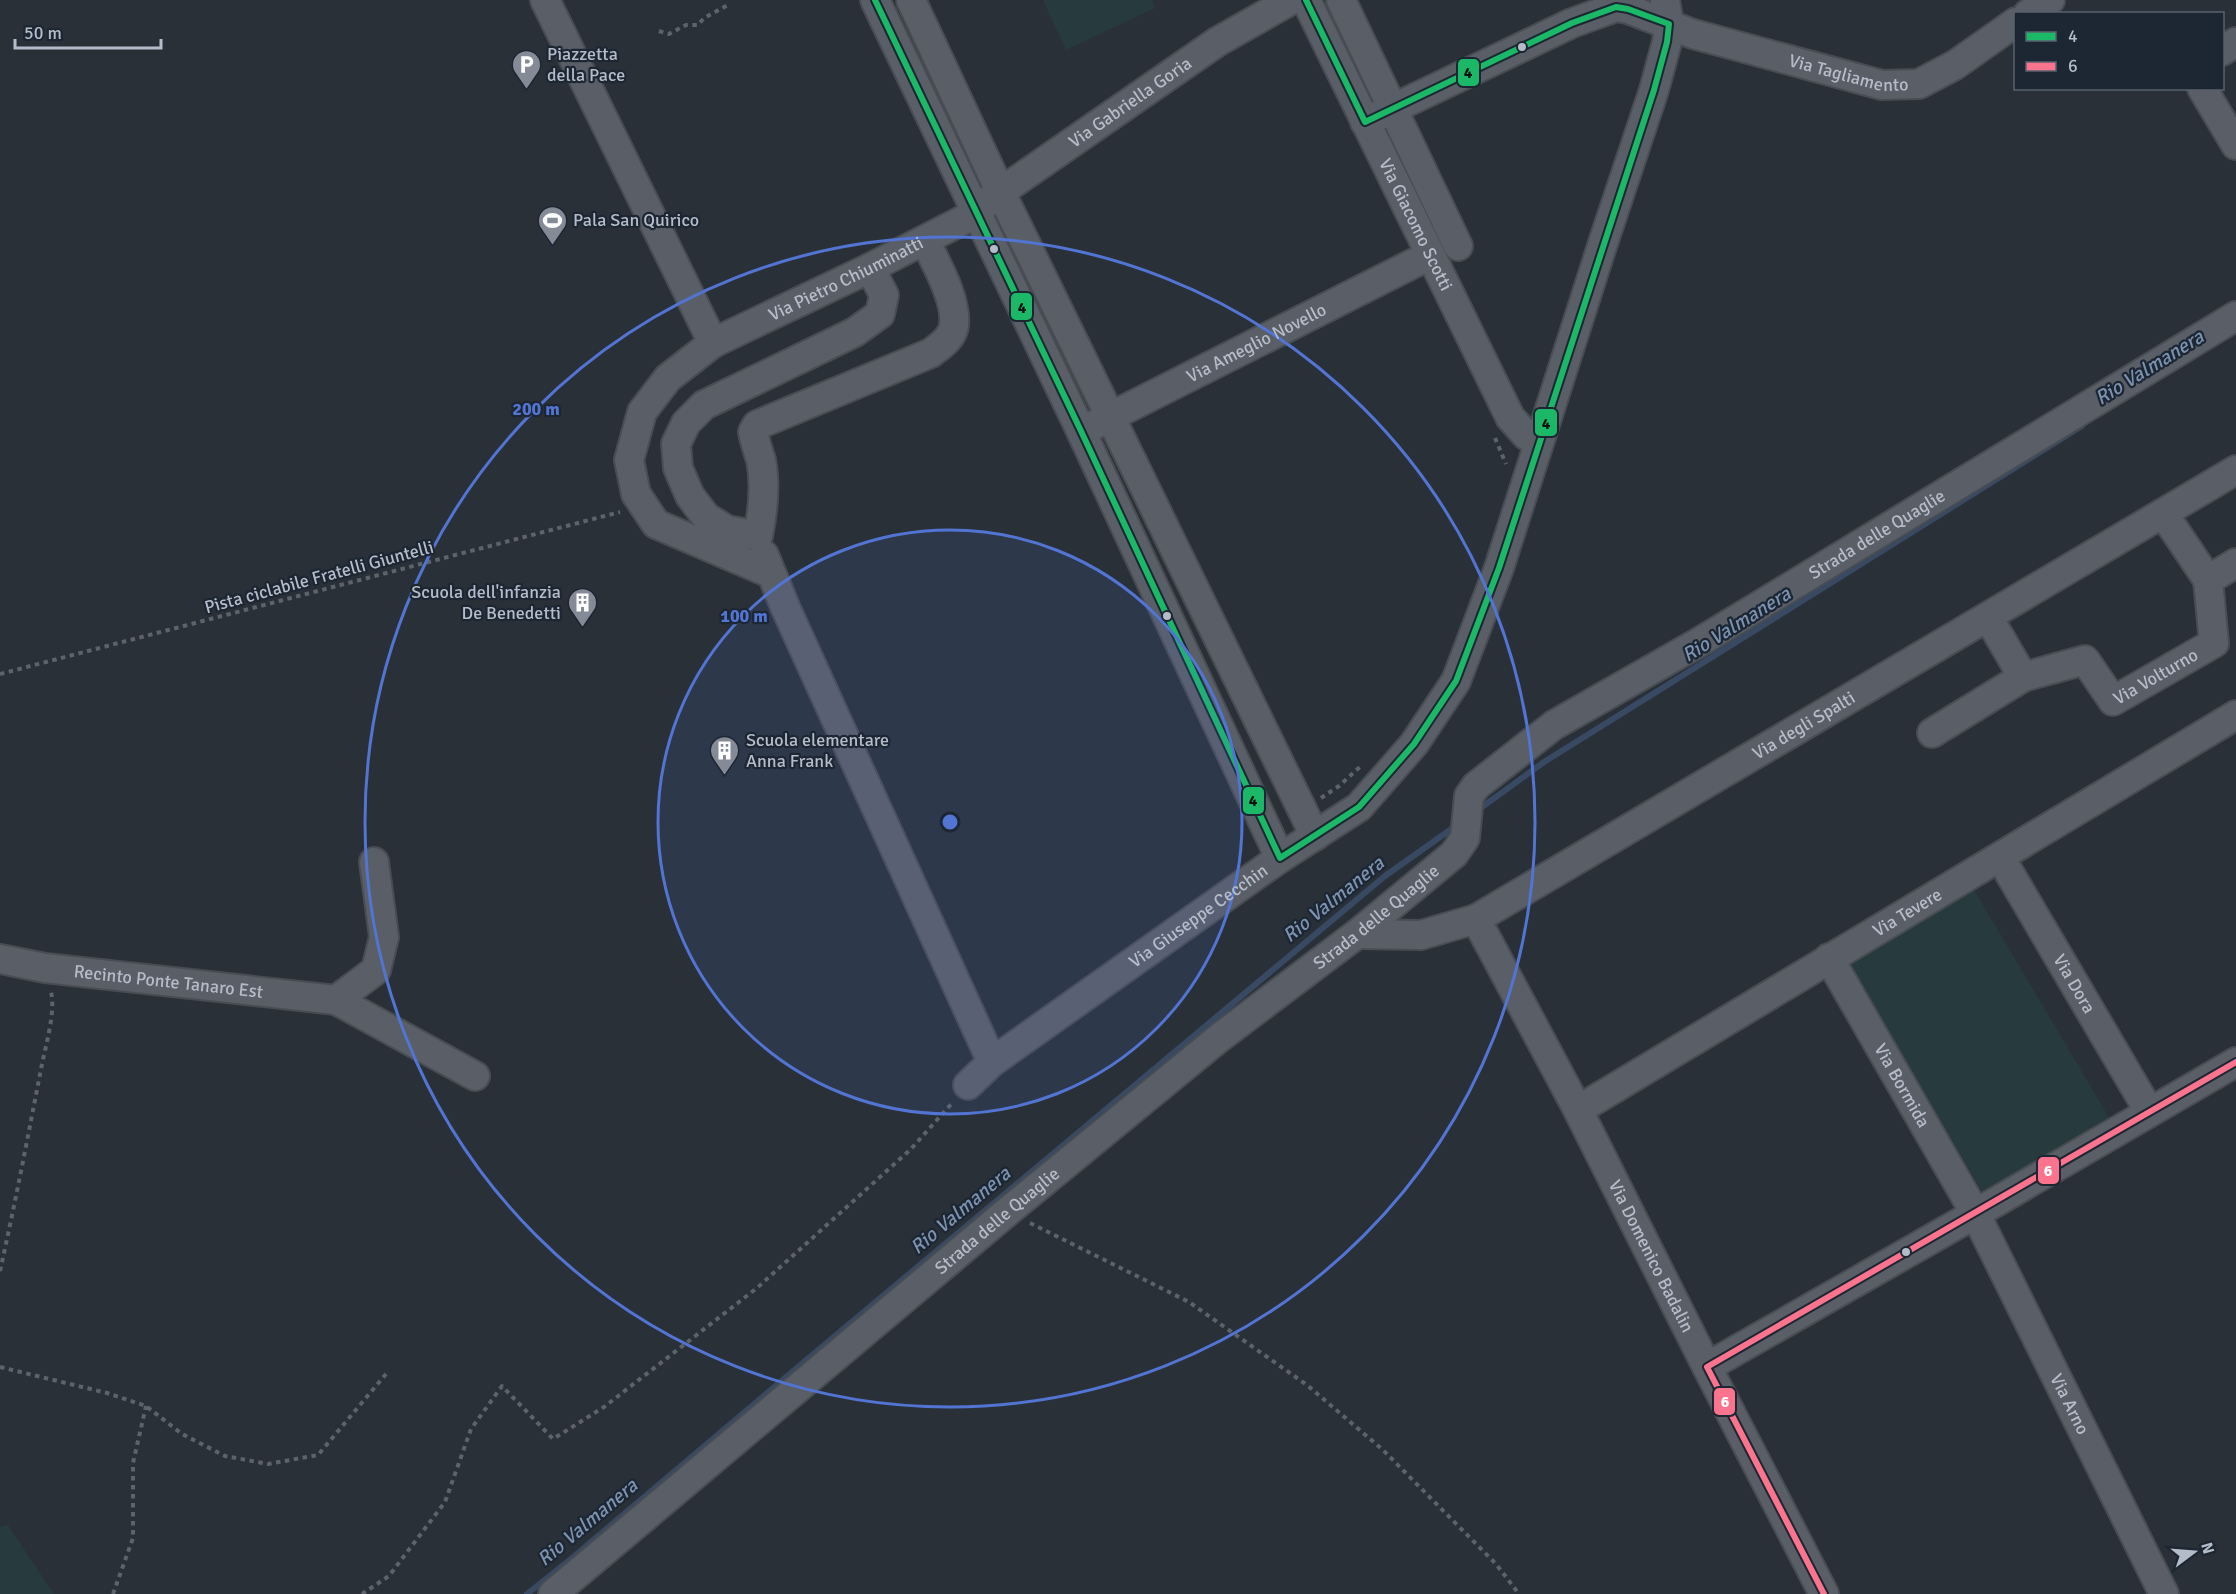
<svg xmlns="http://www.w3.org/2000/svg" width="2236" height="1594" viewBox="0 0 2236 1594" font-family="Signika,sans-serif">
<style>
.green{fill:#273a3e}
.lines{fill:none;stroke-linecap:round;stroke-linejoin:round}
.stream{stroke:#384963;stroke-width:6}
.minor-casing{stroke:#484c53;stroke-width:32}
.path{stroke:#5d636a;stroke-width:4;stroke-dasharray:4.5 4.5;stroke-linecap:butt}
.minor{stroke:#5a5e66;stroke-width:28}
.bus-1-casing{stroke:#1d2633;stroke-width:10}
.bus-2-casing{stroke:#1d2633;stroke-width:10}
.bus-1{stroke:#1ab867;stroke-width:6}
.bus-2{stroke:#fc738d;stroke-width:6}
.ring{fill:none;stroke:#5274d3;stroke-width:3}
.bus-dot{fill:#b4bcc9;stroke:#1d2633;stroke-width:2}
.labels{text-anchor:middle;stroke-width:4.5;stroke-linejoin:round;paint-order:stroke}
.poi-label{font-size:18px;fill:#b4bcc9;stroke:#1d2633;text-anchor:start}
.street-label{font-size:18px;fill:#b4bcc9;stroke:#1d2633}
.water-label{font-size:20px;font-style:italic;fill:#7c92b1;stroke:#1d2633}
.centre{fill:#5274d3;stroke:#1d2633;stroke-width:3}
.ring-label{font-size:18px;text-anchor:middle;font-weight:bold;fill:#5274d3;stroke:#1d2633;stroke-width:4.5;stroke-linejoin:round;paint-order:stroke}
.line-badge{stroke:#1d2633;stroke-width:2}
.badge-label{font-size:16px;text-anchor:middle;font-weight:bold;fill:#fff}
.pale-badge-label{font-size:16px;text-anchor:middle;font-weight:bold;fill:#111}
</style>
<rect width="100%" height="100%" fill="#2a3038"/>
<path class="green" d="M1043,0H1152L1155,8L1066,50Z
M1974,890L2110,1119L1984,1194L1848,965Z
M8,1525L54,1594H0V1527Z"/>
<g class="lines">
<path class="stream" d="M1478,810L1544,762L2082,426
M527,1594L572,1558L811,1356L1385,876L1457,825"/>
<defs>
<g id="minor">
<path d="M545,0L713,343"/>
<path d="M875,0L1081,431L1280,858"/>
<path d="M911,0L1001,193L1315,836"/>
<path id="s1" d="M1306,0L1510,417L1526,435L1537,443"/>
<path d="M1341,0L1458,246"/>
<path d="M2028,14L2050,0"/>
<path d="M2222,51L2236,42"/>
<path d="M2202,88L2236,145"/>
<path id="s2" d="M1365,122L1572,23L1616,7L1628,9L1693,34L1882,85L1919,84L1955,65L2016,22"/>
<path d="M870,268L884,295L880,314L855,332L704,405L686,423L676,444L678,468L690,496L706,517L727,530L758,536C763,511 766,485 761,460C758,451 755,442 753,432L757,425L931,353C940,346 953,338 954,325C957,300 936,263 925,241"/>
<path id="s3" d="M1094,425L1430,255"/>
<path d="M2163,513L2208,580"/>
<path d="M764,555L786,609L992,1062"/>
<path id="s4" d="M770,573L656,524L636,494L629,460L642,412L668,378L713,343L870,268L977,213L989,200L1217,42L1291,0"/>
<path d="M1988,617L2023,677"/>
<path id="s5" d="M1932,733L2023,677L2085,660L2113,701L2214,643L2208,580L2236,563"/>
<path id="s6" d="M2000,857L2149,1111"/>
<path id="s7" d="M1476,919L1578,1110L1707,1367L1824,1594"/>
<path id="s8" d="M1357,934L1421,935L1476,919L2236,470"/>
<path id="s9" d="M1829,958L1974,1211L2164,1594"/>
<path id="s10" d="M0,959L45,968L336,1000L376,970L384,937L374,862"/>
<path d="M336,1000L475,1076"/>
<path id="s11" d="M968,1085L992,1062L1280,858L1359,807L1414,744L1456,681L1499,568L1603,243L1654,90L1667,42L1669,24L1665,0"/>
<path id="s12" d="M1578,1110L2236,715"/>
<path d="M1707,1367L1975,1214L2236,1062"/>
<path id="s13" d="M553,1594L1007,1212L1219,1038L1357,934L1454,854L1465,838L1469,796L1476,786L1554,725L1698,643L2236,316"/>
</g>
</defs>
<use href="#minor" class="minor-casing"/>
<path class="path" d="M659,31L669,34L686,25H698L704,18L728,5
M1495,438L1506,464
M0,674L620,512
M1321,798L1339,786L1362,765
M1030,1223L1189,1302L1307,1385L1383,1450L1496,1564L1519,1594
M0,1271C15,1204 28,1136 41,1069C45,1048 56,1012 51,992
M0,1367L107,1393L146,1406L182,1434L225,1456L268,1464L318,1455L386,1374
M113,1594L133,1538V1463L146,1406
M362,1594L389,1576L445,1502L471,1429L502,1386L553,1439L604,1407L757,1288L911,1149L953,1102"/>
<use href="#minor" class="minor"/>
<defs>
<path id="bus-1" d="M875,0L1081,431L1280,858L1359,807L1414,744L1456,681L1499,568L1654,90L1667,42L1669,24L1628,9L1616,7L1572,23L1365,122L1306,0"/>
<path id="bus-2" d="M1824,1594L1707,1367L2236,1062"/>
</defs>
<use href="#bus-1" class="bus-1-casing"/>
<use href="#bus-2" class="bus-2-casing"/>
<use href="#bus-1" class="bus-1"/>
<use href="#bus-2" class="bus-2"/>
</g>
<circle cx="950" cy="822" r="292" fill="#5274d3" fill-opacity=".12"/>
<g class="ring">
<circle cx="950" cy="822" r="292"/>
<circle cx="950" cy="822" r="585"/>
</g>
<defs>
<symbol id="parking-pin" viewBox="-11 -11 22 30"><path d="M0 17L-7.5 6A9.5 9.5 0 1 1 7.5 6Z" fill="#848b96" stroke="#1d2633"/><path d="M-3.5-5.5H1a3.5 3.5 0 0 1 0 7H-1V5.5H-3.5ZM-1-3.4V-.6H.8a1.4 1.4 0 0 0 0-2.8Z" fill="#fff"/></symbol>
<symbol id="stadium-pin" viewBox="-11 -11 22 30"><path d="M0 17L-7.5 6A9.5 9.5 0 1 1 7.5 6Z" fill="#848b96" stroke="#1d2633"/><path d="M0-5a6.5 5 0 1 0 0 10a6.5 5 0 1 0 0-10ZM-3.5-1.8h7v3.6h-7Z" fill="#fff"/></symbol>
<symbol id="building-pin" viewBox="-11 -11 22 30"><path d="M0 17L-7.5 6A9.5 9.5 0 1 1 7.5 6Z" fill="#848b96" stroke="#1d2633"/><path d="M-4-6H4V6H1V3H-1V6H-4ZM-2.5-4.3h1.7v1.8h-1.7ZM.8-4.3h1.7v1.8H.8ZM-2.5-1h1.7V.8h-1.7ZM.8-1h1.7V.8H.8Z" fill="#fff"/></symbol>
</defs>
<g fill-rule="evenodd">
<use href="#parking-pin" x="510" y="48" width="33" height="45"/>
<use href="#stadium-pin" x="536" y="204" width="33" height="45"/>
<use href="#building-pin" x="566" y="586" width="33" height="45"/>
<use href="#building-pin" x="708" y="734" width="33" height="45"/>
</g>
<g class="bus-dot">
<circle cx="1522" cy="47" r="5"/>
<circle cx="994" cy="249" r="5"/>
<circle cx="1167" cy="616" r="5"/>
<circle cx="1906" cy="1252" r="5"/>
</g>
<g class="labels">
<g class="poi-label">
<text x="547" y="60">Piazzetta<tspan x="547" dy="21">della Pace</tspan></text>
<text x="573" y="226">Pala San Quirico</text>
<text x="561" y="598" text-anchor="end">Scuola dell'infanzia<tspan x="561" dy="21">De Benedetti</tspan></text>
<text x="746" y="746">Scuola elementare<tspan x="746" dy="21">Anna Frank</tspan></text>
</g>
<g class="street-label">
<text dy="6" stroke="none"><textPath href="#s2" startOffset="519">Via Tagliamento</textPath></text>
<text dy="6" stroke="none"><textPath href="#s4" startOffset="828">Via Gabriella Goria</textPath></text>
<text dy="6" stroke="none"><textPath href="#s1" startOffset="250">Via Giacomo Scotti</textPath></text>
<text dy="6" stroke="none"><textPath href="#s4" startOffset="492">Via Pietro Chiuminatti</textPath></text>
<text dy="6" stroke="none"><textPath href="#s3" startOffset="182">Via Ameglio Novello</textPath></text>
<text dy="6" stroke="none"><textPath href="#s13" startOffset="1714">Strada delle Quaglie</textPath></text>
<text transform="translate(319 577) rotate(-15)" y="6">Pista ciclabile Fratelli Giuntelli</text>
<text dy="6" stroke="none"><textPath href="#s5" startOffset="270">Via Volturno</textPath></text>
<text dy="6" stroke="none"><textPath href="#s8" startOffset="502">Via degli Spalti</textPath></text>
<text dy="6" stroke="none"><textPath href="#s12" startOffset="384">Via Tevere</textPath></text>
<text dy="6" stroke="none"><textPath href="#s11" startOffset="286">Via Giuseppe Cecchin</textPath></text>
<text dy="6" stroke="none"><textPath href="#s13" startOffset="1066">Strada delle Quaglie</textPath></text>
<text dy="6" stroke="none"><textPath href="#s10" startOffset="170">Recinto Ponte Tanaro Est</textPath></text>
<text dy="6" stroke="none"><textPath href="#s6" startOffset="147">Via Dora</textPath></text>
<text dy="6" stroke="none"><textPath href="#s9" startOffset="147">Via Bormida</textPath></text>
<text dy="6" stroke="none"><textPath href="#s13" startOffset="580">Strada delle Quaglie</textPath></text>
<text dy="6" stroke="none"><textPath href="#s7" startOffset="380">Via Domenico Badalin</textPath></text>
<text dy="6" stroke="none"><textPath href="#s9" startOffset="507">Via Arno</textPath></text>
</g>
<g class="water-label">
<text transform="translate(2149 367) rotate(-32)" y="7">Rio Valmanera</text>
<text transform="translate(1736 624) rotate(-32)" y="7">Rio Valmanera</text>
<text transform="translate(1333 899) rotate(-39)" y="7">Rio Valmanera</text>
<text transform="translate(960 1210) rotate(-40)" y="7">Rio Valmanera</text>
<text transform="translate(587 1522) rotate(-40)" y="7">Rio Valmanera</text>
</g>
</g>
<circle cx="950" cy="822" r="9" class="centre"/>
<g class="ring-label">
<text x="536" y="415">200 m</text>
<text x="744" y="622">100 m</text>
</g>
<g class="line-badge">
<rect x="1457" y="58" width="23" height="29" rx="6" fill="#1ab867"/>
<rect x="1010" y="292" width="23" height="29" rx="6" fill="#1ab867"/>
<rect x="1534" y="408" width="24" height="29" rx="6" fill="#1ab867"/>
<rect x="1242" y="786" width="23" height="29" rx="6" fill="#1ab867"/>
<rect x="2037" y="1156" width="23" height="29" rx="6" fill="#fc738d"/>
<rect x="1713" y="1387" width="23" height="29" rx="6" fill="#fc738d"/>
</g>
<g class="badge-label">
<text x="2048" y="1176">6</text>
<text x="1725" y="1407">6</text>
</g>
<g class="pale-badge-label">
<text x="1468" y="78">4</text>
<text x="1022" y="313">4</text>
<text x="1546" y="429">4</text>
<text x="1253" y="806">4</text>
</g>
<rect x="2014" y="12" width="210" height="78" fill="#1d2633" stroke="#59626f" stroke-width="1.5"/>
<rect x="2026" y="32" width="30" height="9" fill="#1ab867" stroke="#59626f" stroke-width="1.5"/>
<text x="2068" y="42" font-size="18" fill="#b4bcc9">4</text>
<rect x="2026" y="62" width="30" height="9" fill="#fc738d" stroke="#59626f" stroke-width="1.5"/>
<text x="2068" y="72" font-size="18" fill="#b4bcc9">6</text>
<g transform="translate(2194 1552) rotate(74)" stroke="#1d2633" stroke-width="4.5" paint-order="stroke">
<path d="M0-4.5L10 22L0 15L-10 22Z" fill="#b4bcc9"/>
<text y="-9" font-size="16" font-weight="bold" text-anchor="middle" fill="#b4bcc9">N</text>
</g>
<path d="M15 39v9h146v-9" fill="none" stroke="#b4bcc9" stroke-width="3"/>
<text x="24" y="39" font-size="18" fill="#b4bcc9" stroke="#1d2633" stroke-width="4.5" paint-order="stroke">50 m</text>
</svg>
